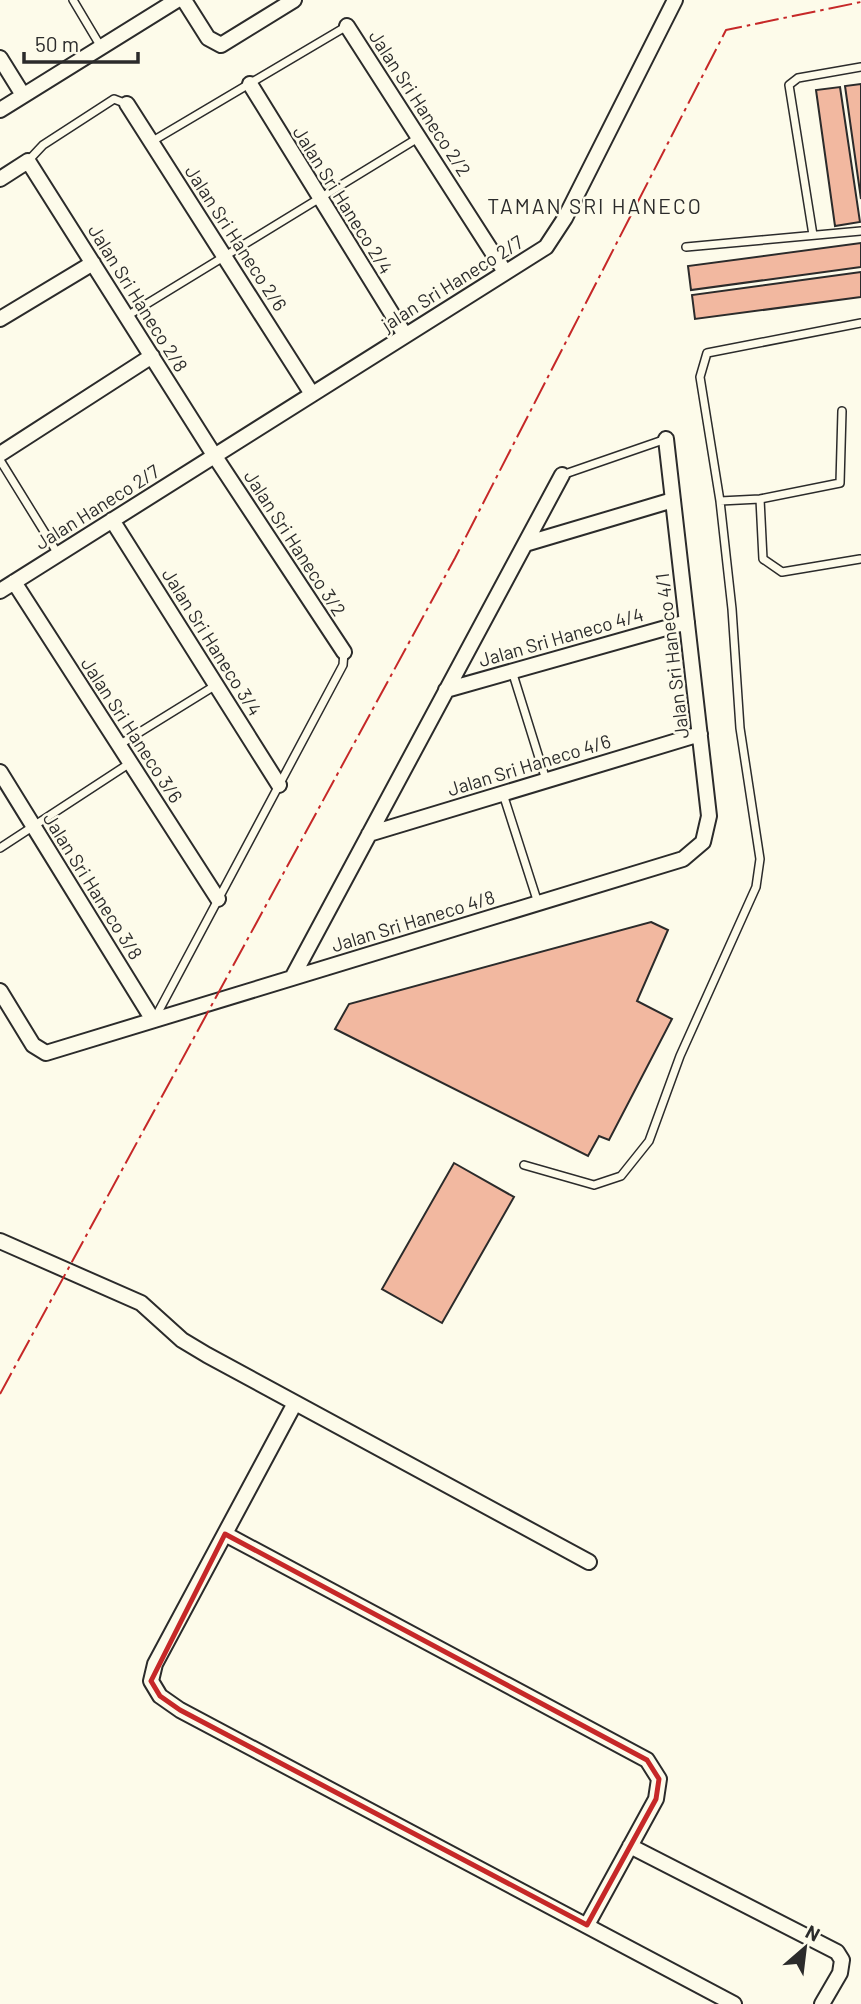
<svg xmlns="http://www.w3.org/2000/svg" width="861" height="2004" viewBox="0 0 861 2004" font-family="Barlow,sans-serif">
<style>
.building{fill:#f2b8a0;stroke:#2b2b2b;stroke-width:2}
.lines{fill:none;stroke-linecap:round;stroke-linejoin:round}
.lane-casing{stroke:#2b2b2b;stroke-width:10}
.street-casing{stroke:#2b2b2b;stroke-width:18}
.lane{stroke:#fdfbea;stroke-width:7}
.street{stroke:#fdfbea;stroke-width:14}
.power{stroke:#c62828;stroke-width:2;stroke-dasharray:24 5 3.5 5;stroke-linecap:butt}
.marked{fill:none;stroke:#c62828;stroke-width:5;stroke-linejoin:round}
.labels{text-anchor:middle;stroke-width:5;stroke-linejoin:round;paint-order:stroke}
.street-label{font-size:19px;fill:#2b2b2b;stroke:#fdfbea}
.neighbourhood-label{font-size:21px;letter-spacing:2px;fill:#2b2b2b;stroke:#fdfbea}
</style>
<rect width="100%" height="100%" fill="#fdfbea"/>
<path class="building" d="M861,84V199L845,86Z
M840,87L860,222L835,226L816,90Z
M861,243V267L691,290L688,266Z
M861,272V297L695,319L692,295Z
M651,922L668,930L637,1001L672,1019L609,1140L599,1136L588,1156L335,1029L349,1004Z
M454,1163L514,1197L442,1323L382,1289Z"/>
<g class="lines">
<defs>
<path id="lane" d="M73,0L101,47
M151,142L347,26
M28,161L43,145L114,99L127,104
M813,235L789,85L798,78L861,67
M686,247L861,231
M127,316L418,138
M0,460L58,554
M562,475L666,439
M760,499L763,559L782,572L860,559
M720,501L760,499L840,483L842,411
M512,671L546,780
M119,745L216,685
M503,794L538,903
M0,848L130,763
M155,1018L343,665L344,652
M524,1165L594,1185L621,1176L649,1141L680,1056L756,887L760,859L740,728L732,609L720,501L700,377L707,353L861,323"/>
<path id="street" d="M184,0L208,38L221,45L294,0
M347,26L505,272
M0,58L23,95
M250,84L405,335
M127,104L312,394
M0,110L177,0
M0,179L28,161L214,455L344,652
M0,319L93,263
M0,454L152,356
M112,520L279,785
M525,544L673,500
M14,582L218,899
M0,591L546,247L565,218L675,0
M446,690L687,622
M0,772L153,1020
M369,834L700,734
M292,978L562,475
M0,991L33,1045L46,1053L683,859L703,842L709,816L666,439
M0,1241L141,1303L182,1340L207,1355L589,1562
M295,1403L155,1664L151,1681L160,1696L180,1710L734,2004
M225,1534L647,1760L659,1779L656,1799L587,1925
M630,1846L837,1952L842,1960L840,1973L822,2004"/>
</defs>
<use href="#lane" class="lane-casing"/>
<use href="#street" class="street-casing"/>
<use href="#lane" class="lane"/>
<use href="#street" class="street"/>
<path class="power" d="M0,1394L455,558L726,30L861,2"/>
</g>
<path class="marked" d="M225,1534L647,1760L659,1779L656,1799L587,1925L180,1710L160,1696L151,1681Z"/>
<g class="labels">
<g class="street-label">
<text transform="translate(420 103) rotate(57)" y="7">Jalan Sri Haneco 2/2</text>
<text transform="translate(343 200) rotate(58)" y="7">Jalan Sri Haneco 2/4</text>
<text transform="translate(236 238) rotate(57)" y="7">Jalan Sri Haneco 2/6</text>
<text transform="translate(452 283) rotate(-32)" y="7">jalan Sri Haneco 2/7</text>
<text transform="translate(138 298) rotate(58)" y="7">Jalan Sri Haneco 2/8</text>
<text transform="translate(97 507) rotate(-32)" y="7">Jalan Haneco 2/7</text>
<text transform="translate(295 543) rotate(57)" y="7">Jalan Sri Haneco 3/2</text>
<text transform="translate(561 637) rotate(-16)" y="7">Jalan Sri Haneco 4/4</text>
<text transform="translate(212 642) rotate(58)" y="7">Jalan Sri Haneco 3/4</text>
<text transform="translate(672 656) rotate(-97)" y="7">Jalan Sri Haneco 4/1</text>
<text transform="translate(132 730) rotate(57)" y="7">Jalan Sri Haneco 3/6</text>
<text transform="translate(529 765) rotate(-17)" y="7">Jalan Sri Haneco 4/6</text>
<text transform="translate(93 886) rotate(58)" y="7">Jalan Sri Haneco 3/8</text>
<text transform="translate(413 921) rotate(-17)" y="7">Jalan Sri Haneco 4/8</text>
</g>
<g class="neighbourhood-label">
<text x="595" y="214">TAMAN SRI HANECO</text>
</g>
</g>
<g transform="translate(805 1948) rotate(28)" stroke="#fdfbea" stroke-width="5" paint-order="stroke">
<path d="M0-5L12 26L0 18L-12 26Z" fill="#2b2b2b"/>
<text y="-10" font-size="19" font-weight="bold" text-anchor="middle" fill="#2b2b2b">N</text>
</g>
<path d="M24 52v10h114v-10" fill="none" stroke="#2b2b2b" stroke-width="3.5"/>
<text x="35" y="52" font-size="21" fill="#2b2b2b" stroke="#fdfbea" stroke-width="5" paint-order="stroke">50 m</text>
</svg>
